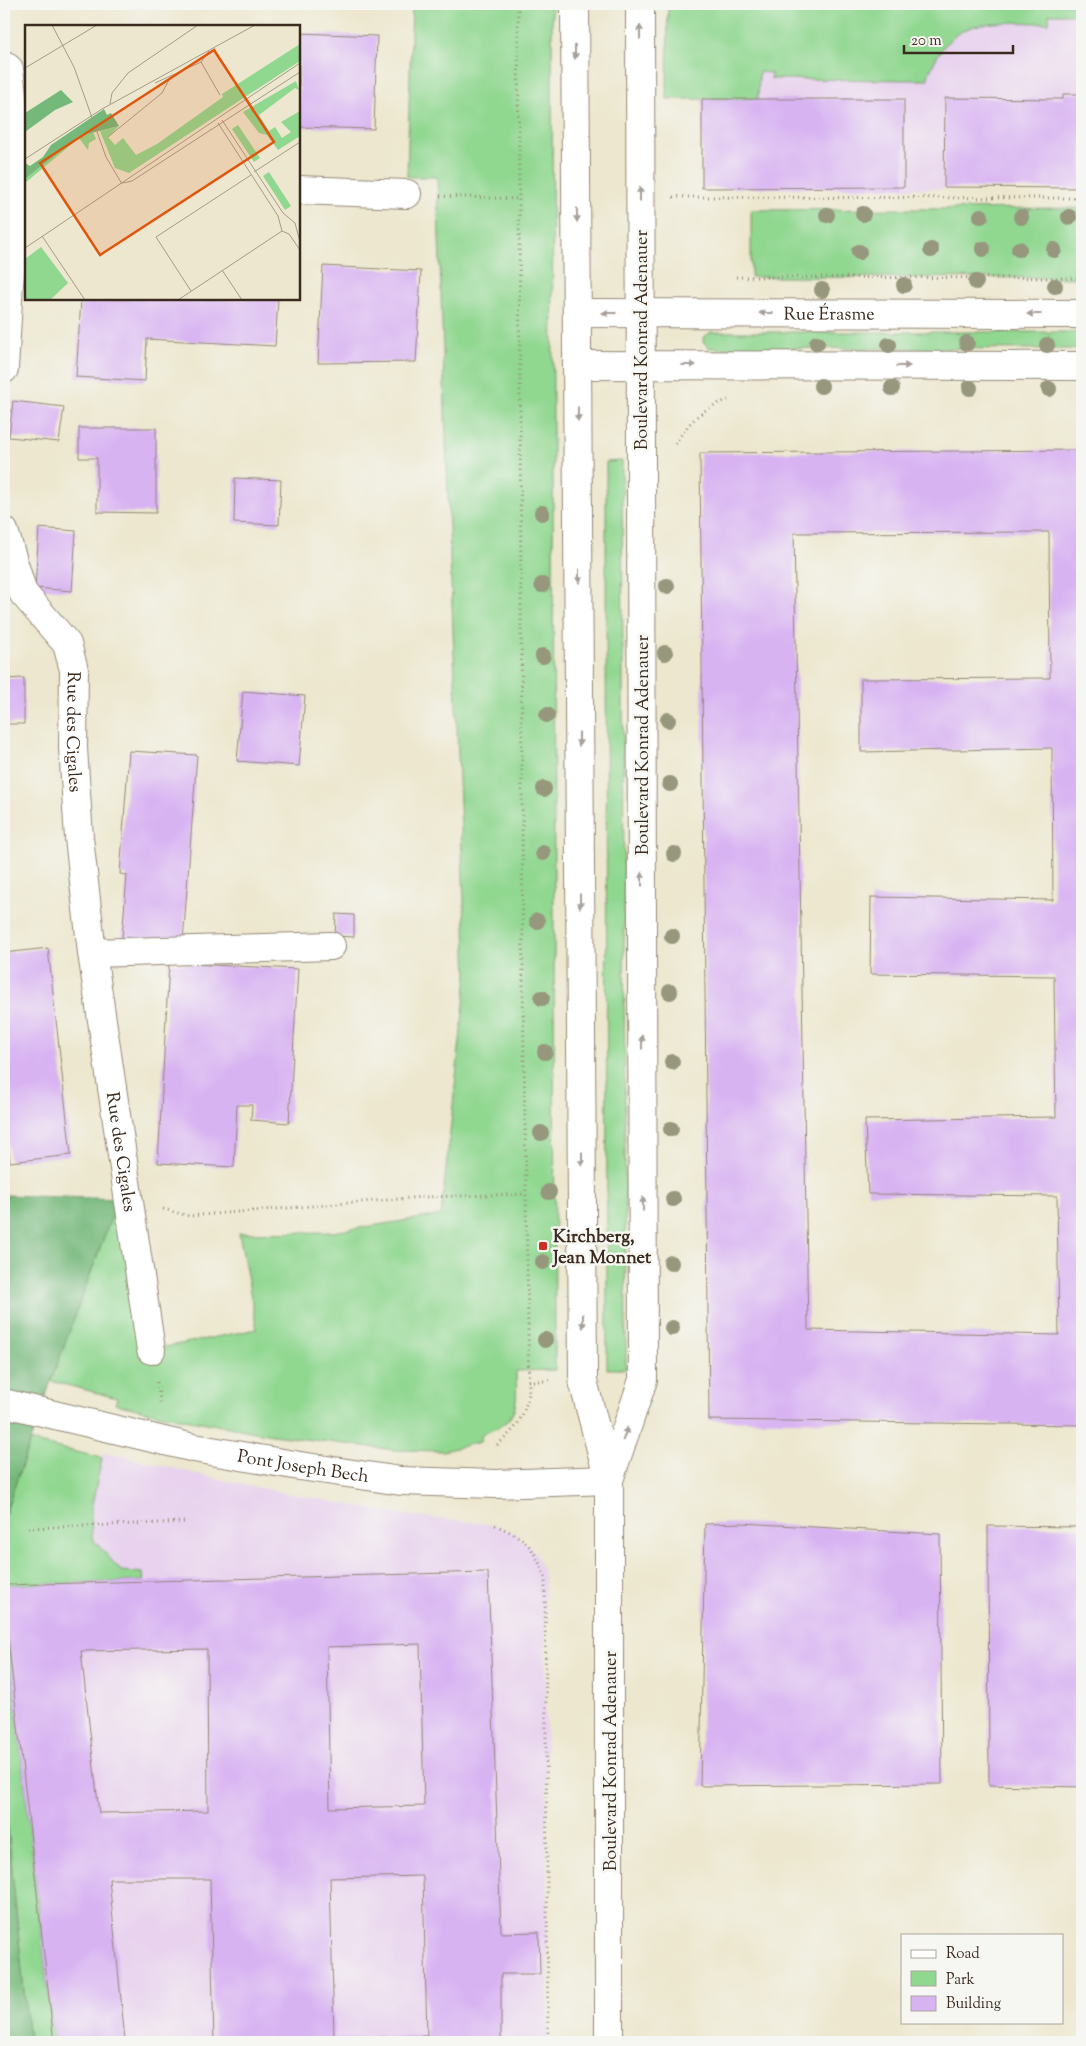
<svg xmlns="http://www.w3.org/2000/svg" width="1086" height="2046" viewBox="0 0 1086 2046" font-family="'Sorts Mill Goudy',serif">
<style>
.built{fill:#e8d2ee}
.green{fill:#90d790;stroke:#668057}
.forest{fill:#74b87a;stroke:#58714c}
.building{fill:#d8b3f2;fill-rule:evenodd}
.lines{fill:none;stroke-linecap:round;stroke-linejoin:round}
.minor-casing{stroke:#948876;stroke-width:30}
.major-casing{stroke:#948876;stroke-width:30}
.path{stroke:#948876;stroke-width:3;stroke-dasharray:1 4;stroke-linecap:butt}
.minor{stroke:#fff;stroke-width:28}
.major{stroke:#fff;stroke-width:28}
.tree{fill:#96977d}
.oneway{fill:#a79f9a}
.poi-dot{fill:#c8321e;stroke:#f6f6f2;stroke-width:2}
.labels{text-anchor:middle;stroke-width:5;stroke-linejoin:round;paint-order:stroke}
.street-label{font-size:18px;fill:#3b2a1e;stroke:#f6f6f2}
.poi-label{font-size:18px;font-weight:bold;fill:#3b2a1e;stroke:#f6f6f2;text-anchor:start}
.inset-road{fill:none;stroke:#a59b88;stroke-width:1}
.view{fill:#df570d;fill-opacity:0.15;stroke:#df570d;stroke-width:2.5}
.inset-edge{fill:none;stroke:#3b2a1e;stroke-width:2.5}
</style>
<rect width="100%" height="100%" fill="#f6f6f2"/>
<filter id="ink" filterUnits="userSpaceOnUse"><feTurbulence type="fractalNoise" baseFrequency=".02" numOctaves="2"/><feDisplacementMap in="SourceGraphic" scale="10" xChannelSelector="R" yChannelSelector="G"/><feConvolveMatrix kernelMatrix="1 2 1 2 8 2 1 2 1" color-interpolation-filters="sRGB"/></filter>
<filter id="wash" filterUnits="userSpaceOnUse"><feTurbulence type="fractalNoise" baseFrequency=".0096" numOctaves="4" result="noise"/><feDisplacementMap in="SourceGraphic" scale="20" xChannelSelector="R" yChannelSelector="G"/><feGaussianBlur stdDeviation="1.12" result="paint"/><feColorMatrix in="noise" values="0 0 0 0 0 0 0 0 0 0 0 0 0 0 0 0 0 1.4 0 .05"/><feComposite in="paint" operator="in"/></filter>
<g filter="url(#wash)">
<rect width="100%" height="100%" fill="#ece7ce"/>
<path class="built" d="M1049,14H1082V189L702,188V99H758L759,72L771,73V78L934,60L947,42L964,29L985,23H1048Z
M103,1452L249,1486L398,1514L495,1525L516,1534L536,1553L545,1578L548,2042H54L4,1604V1585L144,1581L143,1573L121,1571L92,1538L91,1509Z"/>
<path class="green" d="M412,4H552L555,1370L516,1371C517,1407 520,1421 482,1434L480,1442L443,1451L395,1450L272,1435L163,1415L115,1404L117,1398L51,1381L118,1199L144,1351L257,1329L239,1233L333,1232L441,1215L467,976L450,556L437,177H407Z
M668,4H1082V14H1049V23C989,23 949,13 927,80L771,79V73L759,72L758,99H667Z
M1082,208V278L751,277V210Z
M711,332H1082V349L710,348L703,342L704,337Z
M622,461L626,1369H607L606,462Z
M30,1441L102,1458L91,1509L92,1538L121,1571L143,1573L144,1581L4,1585V1517Z
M4,1604L54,2042H29L4,1790Z"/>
<path class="forest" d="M4,1195L118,1199L51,1381L4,1517Z
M4,1790L29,2042H4Z"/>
<g id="blocks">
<path class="building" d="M299,33L377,36L374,129L299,127Z
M1063,94H1082V188L944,187L945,98L1063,99Z
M702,99H904V187L702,188Z
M323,266L421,271L416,362L318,363Z
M81,299H278L275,346L147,339L145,381L76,377Z
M13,401L64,407L59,442L9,437Z
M79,428H156V513L97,512V458H79Z
M1082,450V1425L709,1420L700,453ZM1049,532L1050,678L861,679V752L1052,748L1053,900L871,897L870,974L1054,976L1056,1117L865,1120L868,1194L1057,1196L1059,1335L808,1330L794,533Z
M235,478L281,480L279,525L234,523Z
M39,528L76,531L72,591L35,588Z
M24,678V724H4V679Z
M243,691L305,696L299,766L237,761Z
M129,751L197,755L183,942L122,938L127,875L120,874Z
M336,914L354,915V937L335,936Z
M48,948L71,1155L10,1162L4,1111V953Z
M169,963L298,969L289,1123L251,1120L252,1105H237L234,1167L158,1163Z
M742,1523L940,1534L942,1784L700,1786L705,1524Z
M988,1526L1082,1527V1787L989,1785Z
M488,1572L501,1933L539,1932L540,1974H501V2042H214L210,1879H109L125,2040L136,2041V2042H54L4,1604V1585ZM420,1644L424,1806L330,1808L327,1647ZM207,1649L208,1811L99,1813L81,1651ZM423,1876L427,2036L334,2038L330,1878Z"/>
</g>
</g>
<g filter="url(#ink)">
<use href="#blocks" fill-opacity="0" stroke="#948876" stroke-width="1"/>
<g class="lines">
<defs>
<g id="minor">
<path d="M4,65L9,69L22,178H26"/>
<path d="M299,190L407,194"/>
<path id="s1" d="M577,313L1082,314"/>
<path d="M577,365L1082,366"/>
<path d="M4,369L9,283L22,178"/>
<path id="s2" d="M4,531L23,593L67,644L74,670L73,748L79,838L92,953L151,1350"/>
<path d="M92,953L331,946"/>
<path id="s3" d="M4,1403L194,1448L300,1466L401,1481L496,1484L609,1480"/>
</g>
<path id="major" d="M575,4L583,1381L609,1480V2042
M609,1480L643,1380L640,4"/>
</defs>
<use href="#minor" class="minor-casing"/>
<use href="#major" class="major-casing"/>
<path class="path" d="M440,196L518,199
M673,197L1082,198
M736,277L1082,278
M675,444C689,422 702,408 728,400
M163,1209L189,1216L423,1197L526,1194
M528,1381H552
M157,1382L161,1406
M497,1445C518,1427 522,1420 529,1394L523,990L518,4
M495,1525C527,1539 533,1545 545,1578L548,2042
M28,1528L187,1522"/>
<use href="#minor" class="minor"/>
<use href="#major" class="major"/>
</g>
<g class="tree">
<circle cx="863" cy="214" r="8"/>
<circle cx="827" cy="215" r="8"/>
<circle cx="981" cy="216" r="8"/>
<circle cx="1021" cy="217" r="8"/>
<circle cx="1069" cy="217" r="8"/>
<circle cx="983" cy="249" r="8"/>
<circle cx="1019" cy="249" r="8"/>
<circle cx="931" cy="250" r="8"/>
<circle cx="1054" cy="250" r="8"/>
<circle cx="859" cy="252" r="8"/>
<circle cx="976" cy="282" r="8"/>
<circle cx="904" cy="285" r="8"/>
<circle cx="1055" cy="286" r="8"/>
<circle cx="822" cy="290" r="8"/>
<circle cx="817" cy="343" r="8"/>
<circle cx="967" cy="343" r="8"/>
<circle cx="889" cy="345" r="8"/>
<circle cx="1047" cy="345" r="8"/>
<circle cx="821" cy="386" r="8"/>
<circle cx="892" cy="388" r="8"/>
<circle cx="970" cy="388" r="8"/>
<circle cx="1049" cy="389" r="8"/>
<circle cx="542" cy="513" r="8"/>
<circle cx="542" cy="585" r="8"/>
<circle cx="667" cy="586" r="8"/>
<circle cx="665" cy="653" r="8"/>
<circle cx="543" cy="656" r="8"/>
<circle cx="547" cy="715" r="8"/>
<circle cx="668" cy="720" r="8"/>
<circle cx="670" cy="784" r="8"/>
<circle cx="544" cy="789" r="8"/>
<circle cx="543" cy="853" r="8"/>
<circle cx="674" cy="854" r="8"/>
<circle cx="537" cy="921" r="8"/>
<circle cx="672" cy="936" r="8"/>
<circle cx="670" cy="992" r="8"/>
<circle cx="542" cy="998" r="8"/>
<circle cx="545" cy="1052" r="8"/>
<circle cx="672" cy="1062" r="8"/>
<circle cx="671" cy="1129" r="8"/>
<circle cx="541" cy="1133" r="8"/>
<circle cx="549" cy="1192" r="8"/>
<circle cx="673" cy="1199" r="8"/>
<circle cx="543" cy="1262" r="8"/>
<circle cx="671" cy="1263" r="8"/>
<circle cx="672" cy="1328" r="8"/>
<circle cx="545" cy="1340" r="8"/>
</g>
<defs><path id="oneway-solid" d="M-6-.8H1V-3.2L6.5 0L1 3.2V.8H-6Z" transform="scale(1.25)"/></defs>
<g class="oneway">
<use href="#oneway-solid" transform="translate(640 32) rotate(-90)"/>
<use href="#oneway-solid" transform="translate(575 52) rotate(90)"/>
<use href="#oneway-solid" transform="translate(640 194) rotate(-90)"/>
<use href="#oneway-solid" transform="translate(577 215) rotate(90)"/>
<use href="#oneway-solid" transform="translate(609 313) rotate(-180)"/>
<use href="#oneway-solid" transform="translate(766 313) rotate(-180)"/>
<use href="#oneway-solid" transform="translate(1034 314) rotate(-180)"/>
<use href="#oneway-solid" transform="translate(689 365)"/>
<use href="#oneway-solid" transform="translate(903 366)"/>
<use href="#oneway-solid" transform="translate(578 414) rotate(90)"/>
<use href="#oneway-solid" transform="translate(579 576) rotate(90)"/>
<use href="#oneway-solid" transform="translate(579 739) rotate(90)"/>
<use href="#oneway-solid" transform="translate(642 879) rotate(-90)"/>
<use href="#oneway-solid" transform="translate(580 901) rotate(90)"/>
<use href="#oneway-solid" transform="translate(642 1042) rotate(-90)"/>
<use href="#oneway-solid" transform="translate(582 1159) rotate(90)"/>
<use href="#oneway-solid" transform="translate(643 1204) rotate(-90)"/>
<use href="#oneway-solid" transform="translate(583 1321) rotate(90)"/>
<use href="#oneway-solid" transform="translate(625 1434) rotate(-71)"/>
</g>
</g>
<rect class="poi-dot" x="538" y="1241" width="10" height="10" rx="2.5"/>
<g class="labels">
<g class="street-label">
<text dy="6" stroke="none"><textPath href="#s1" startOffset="252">Rue Érasme</textPath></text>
<text transform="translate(641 340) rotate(-90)" y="6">Boulevard Konrad Adenauer</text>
<text dy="6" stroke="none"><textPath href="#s2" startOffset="221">Rue des Cigales</textPath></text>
<text transform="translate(642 745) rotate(-90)" y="6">Boulevard Konrad Adenauer</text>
<text dy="6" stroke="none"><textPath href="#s2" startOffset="644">Rue des Cigales</textPath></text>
<text dy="6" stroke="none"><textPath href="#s3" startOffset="306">Pont Joseph Bech</textPath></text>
<text transform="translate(610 1761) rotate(-90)" y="6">Boulevard Konrad Adenauer</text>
</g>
<g class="poi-label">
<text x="553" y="1242">Kirchberg,<tspan x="553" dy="21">Jean Monnet</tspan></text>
</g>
</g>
<g transform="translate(25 25)">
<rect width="275" height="275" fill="#ece7ce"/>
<path d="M275,19V36L104,148L90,143L75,106L94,101L83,112L90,120L98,113L111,130L132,119L198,72L197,69ZM271,56L274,65L270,63L234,90L244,106L250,102L257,113L266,107L256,97L275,86V111L253,125L242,110L234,108L218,87ZM213,100L235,133L229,137L207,104ZM68,107L71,114L64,118L63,125L54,113L0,158V154L54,111ZM244,147L266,181L260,185L238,151ZM16,222L43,258L25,275H0V234Z" fill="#90d790"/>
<path d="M36,65L48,77L30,85L0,107V88ZM79,84L82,90L86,88L94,101L54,111L0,154V138L5,141L18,132L26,120Z" fill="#74b87a"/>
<path class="inset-road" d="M27,0L49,42L81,132L97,159M184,26L176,37L195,70M0,43L72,0M130,58L176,37M85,79L87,68L103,48L173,0M197,95L258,188L270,198M193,98L253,191L257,206M83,112L137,68L145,53M0,134L77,84L230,0M229,147L275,117M98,158L107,156L275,47M270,198L275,217M257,206L264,209L275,225M17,211L60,275M0,223L275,38M197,245L217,275M166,266L131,212L226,150M153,275L257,206"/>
<path class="view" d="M189,25L249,117L75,230L15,138Z"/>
<rect width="275" height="275" class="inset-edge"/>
</g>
<rect width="1086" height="2046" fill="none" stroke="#f6f6f2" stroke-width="20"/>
<rect x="901" y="1934" width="162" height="90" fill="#f6f6f2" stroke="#aba49d"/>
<rect x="911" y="1950" width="25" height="8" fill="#ffffff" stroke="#aba49d"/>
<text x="946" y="1958" font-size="15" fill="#3b2a1e">Road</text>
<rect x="911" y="1971" width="25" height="15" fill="#90d790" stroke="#aba49d"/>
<text x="946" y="1984" font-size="15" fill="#3b2a1e">Park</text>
<rect x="911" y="1996" width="25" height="15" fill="#d8b3f2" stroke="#aba49d"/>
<text x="946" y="2008" font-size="15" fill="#3b2a1e">Building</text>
<path d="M904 45v8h109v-8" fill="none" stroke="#3b2a1e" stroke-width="2.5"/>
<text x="911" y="45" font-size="15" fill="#3b2a1e" stroke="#f6f6f2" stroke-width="4" paint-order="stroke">20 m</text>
</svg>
